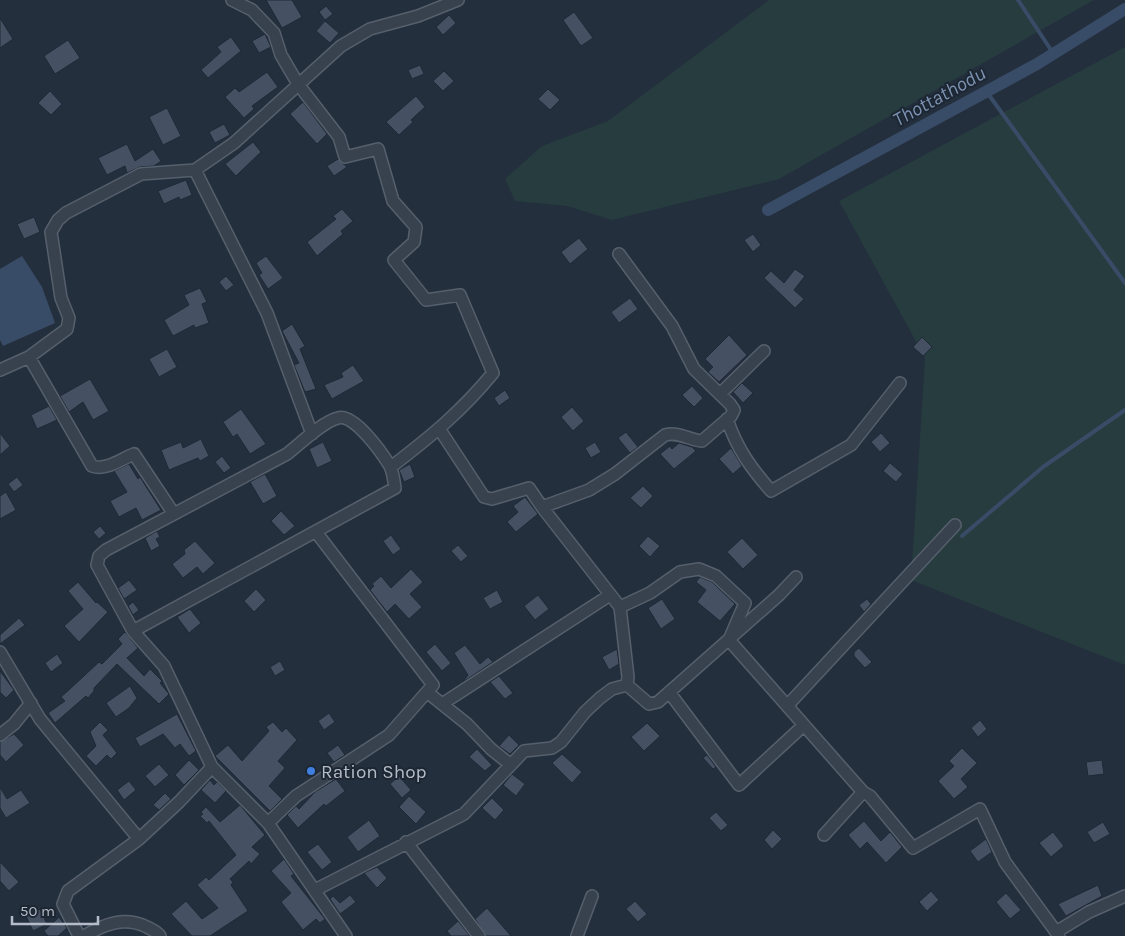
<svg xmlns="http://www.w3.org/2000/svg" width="1125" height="936" viewBox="0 0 1125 936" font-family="Karla,sans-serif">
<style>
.green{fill:#263c3f}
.water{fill:#394c67}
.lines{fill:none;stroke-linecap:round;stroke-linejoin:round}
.stream{stroke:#394c67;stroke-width:4}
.canal{stroke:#394c67;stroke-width:12}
.building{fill:#455162;stroke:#1f2835}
.minor-casing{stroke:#565f6c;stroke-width:14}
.minor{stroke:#38414e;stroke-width:11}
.shop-dot{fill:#3f7fe0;stroke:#1d2633;stroke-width:2}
.labels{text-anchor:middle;stroke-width:4;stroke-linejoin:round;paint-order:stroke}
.poi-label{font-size:19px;fill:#b4bcc9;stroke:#1d2633;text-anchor:start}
.water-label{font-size:20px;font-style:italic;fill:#7c92b1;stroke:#1d2633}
</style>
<rect width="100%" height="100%" fill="#242f3e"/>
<path class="green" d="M769,0H1094L779,179L612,220L567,206L515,201L505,179L542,146L608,121Z
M1125,47V665L911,580L925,358L839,201Z"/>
<path class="water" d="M22,256L42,287L55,323L3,346L0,340V269Z"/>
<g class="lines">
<path class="stream" d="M1018,0L1053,53
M986,91L1125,283
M962,536L1043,467L1125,410"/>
<path class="canal" d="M768,210L1037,64L1125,9"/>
</g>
<path class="building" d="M266,0H292L302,17L282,28Z
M326,6L333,14L325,20L319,12Z
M574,12L593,38L581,46L563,20Z
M449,15L456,23L443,35L436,27Z
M0,18L13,39L0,48Z
M325,21L339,33L330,43L316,31Z
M265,34L271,47L259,53L252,41Z
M231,37L241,51L208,78L201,70L221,52L217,47Z
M68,40L80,58L55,74L44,56Z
M420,65L424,74L412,79L408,70Z
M444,71L454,81L443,91L433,81Z
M267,72L278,87L252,106L254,109L244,118L225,97L235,88L239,92Z
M548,89L560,100L550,110L538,99Z
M50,91L62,104L51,115L38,103Z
M416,96L425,107L411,120L413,122L399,135L386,122Z
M303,102L327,134L317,144L290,114Z
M167,108L181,136L163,145L149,117Z
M224,124L230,135L215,143L209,132Z
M253,142L261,152L236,176L225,164Z
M127,144L135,161L153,149L161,161L154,166L140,167L127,173L125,166L107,175L98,158Z
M338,159L347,167L334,176L327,166Z
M186,180L192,195L180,200L179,197L164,204L158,191Z
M342,209L353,221L341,231L343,234L317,256L307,242L336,219L333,216Z
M34,217L40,232L24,239L17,224Z
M753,234L761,245L753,252L744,240Z
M579,238L588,249L570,264L561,252Z
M266,256L283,278L268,289L259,275L262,273L256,263Z
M795,269L805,276L794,290L804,299L795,308L764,278L771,271L784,283Z
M226,276L234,285L226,291L219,282Z
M200,288L207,302L202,304L209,323L195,328L194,325L173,336L164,320L189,305L184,295Z
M630,298L638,309L619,323L611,312Z
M292,324L305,346L300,349L316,389L305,392L294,365L299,363L282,331Z
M729,335L747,355L719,382L708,372L713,367L705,359Z
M922,337L932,347L923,356L913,347Z
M167,349L177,367L159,377L149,359Z
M353,365L364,381L332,399L324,385L343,377L341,373Z
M90,379L109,411L93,420L83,402L69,412L60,396Z
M742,383L753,393L743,403L733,392Z
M692,386L703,398L694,407L682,395Z
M505,390L510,398L499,406L494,398Z
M49,406L57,420L37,429L31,415Z
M572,407L584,421L573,431L561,417Z
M241,409L266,444L250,454L237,434L233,437L223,422Z
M626,432L638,447L630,453L618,438Z
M0,433L10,446L0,455Z
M881,433L890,443L880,452L871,442Z
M201,439L209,456L200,461L198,458L169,470L161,450L181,442L183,448Z
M323,442L332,461L317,468L309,449Z
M595,442L601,452L591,458L585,448Z
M679,443L692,447L696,451L674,469L660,454L670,446L672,449Z
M731,448L742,466L733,474L719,459Z
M222,456L231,468L224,473L215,462Z
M890,463L903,474L896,482L883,471Z
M129,464L138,479L140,477L161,510L142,520L136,508L119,517L110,501L127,492L114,471Z
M410,464L415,477L404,482L399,470Z
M265,474L277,496L263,504L250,482Z
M17,477L23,485L14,492L8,484Z
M643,486L653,496L641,508L630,498Z
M6,492L16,510L0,519V496Z
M525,497L538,514L516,532L507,522L518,512L513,506Z
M281,511L295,526L284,535L271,521Z
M100,526L106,533L99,539L93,532Z
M157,531L160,537L156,539L160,546L151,551L145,538Z
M391,535L401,549L393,555L383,541Z
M648,536L660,546L650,557L639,546Z
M742,538L758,555L743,569L727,552Z
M195,541L215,563L203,574L197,567L183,578L172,564L185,554L184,550Z
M458,545L468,556L461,562L451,551Z
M411,569L423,582L410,594L422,607L409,619L395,604L387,612L370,590L374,586L372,584L381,576L391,588Z
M700,577L712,582L735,604L720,621L697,602L706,590L696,582Z
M129,580L137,590L124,599L118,588Z
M78,582L96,603L97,602L108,612L79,642L64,626L83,609L68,591Z
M256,589L266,600L254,612L244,601Z
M497,590L503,602L490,609L483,598Z
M538,595L549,609L535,620L524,606Z
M662,599L675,619L661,629L648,608Z
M867,599L871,604L864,612L859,605Z
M133,602L139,610L133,615L128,606Z
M190,609L201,623L189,633L177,617Z
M19,618L25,625L0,644V635Z
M125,632L138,648L127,658L144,676L150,669L162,681L160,683L169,694L159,704L117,664L94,688V691L88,698L86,696L55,723L48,713L65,701L61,697L71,688L99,662L102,664L122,644L118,639Z
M435,644L451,663L442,671L426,652Z
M465,645L480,664L488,657L493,662L463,682L468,675L454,653Z
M859,648L872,662L865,668L854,656V652Z
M617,649L619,664L609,670L602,657Z
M57,654L63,663L51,672L45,663Z
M280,661L285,670L275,676L270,667Z
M0,671L14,690L6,698L0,692Z
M499,676L513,693L505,699L490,682Z
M130,686L137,698L129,708L116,717L106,703Z
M329,713L335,722L324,730L318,721Z
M177,714L196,751L189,756L180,744L175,748L163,734L140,747L135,738Z
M980,720L987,729L978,737L971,728Z
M100,722L108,730L103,735L117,753L111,759L107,755L96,766L86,756L96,746L90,732Z
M273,722L282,732L286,728L297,740L278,761L285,768L269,786L282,799L270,811L215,756L228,745L242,761L269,731L266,727Z
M647,723L660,736L644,751L631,737Z
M14,734L24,745L6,762L0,755V742Z
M509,735L519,745L510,754L499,746Z
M338,745L345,755L334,762L327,753Z
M962,748L977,763L961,779L968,787L954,799L938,781L954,766L949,761Z
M477,749L492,765L485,771L469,757Z
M562,754L582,772L572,783L552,763Z
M707,755L716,767L713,769L703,758Z
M189,760L199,770L184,785L175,775Z
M1102,760L1104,774L1088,776L1086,762Z
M159,764L169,775L155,787L145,776Z
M512,774L525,784L516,796L503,785Z
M399,776L411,790L402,798L390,784Z
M336,779L345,791L326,806L324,804L298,828L287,815L296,806L299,809L315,792Z
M210,780L214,785L217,782L226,791L215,803L201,790Z
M129,781L136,790L124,800L117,790Z
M0,787L7,799L21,790L30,803L6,818L0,808Z
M165,793L171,799L159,810L153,805Z
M409,796L426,812L416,824L399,807Z
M492,798L504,810L495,820L482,808Z
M240,805L265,835L252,847L260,854L251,864L249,861L230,879L233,882L231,885L248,911L210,936H192L171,914L186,901L202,919L218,908L197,885L206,877L209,880L236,855L209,821L207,823L200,816L203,814L201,812L206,807L220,822Z
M716,812L728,825L721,831L709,818Z
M369,820L380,836L358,852L347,837Z
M864,821L881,841L890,832L902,847L886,863L867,842L860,849L848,835Z
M1103,822L1110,834L1094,843L1087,832Z
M773,830L782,839L772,849L764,840Z
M1053,832L1064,846L1051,857L1039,843Z
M986,839L992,852L978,862L970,851Z
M318,844L332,862L322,870L307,852Z
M284,859L294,874L291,876L325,919L320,923L316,919L303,930L281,902L291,893L271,871Z
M0,862L19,882L9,891L0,881Z
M377,867L387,878L377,888L364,873Z
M1098,885L1102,896L1066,916L1058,904Z
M931,891L939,900L927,911L919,902Z
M1006,893L1021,910L1010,919L996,902Z
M350,895L356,902L340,914L330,899L333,896L340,903Z
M635,901L647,914L638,922L626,909Z
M487,908L511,936H486L475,919Z
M40,909L47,924L33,931L26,916Z
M59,917L67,928L58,936H48L44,931Z
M458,921L470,936H451L447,931Z"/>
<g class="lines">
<defs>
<path id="minor" d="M232,0L252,10L274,33L281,55L298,84L339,137L345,157L378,149L393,201L416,227L414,242L394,260L426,300L460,295L493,373C461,412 430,437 391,467
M195,170L267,313L312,434
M29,357L92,466C106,471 121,459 134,454L174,514
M0,370L29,357L67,329L69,318L61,298L51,232L58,220L66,213L141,174L195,170L234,143L341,46L370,29L418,16L458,0
M720,394L764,351
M727,419C737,449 751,468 771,491L851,445L900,383
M440,430L484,497L492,499L529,488L542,507
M620,607L650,593L680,572L699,569L716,576L745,603L729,640L863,792L870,796L913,848L980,809L1005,862L1059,936
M133,631L395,488C394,481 393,472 390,466C382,453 354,413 338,418C322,422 300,444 287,454L106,550L99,556L97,565L133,631L164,666L212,767L268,823L346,936
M0,652L40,719L139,839
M627,685L649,704L658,702L779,595L796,577
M427,692L467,724L491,749L511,765
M669,692L739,785L804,725
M442,704L610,595
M787,706L955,525
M0,735L14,724L31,703
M268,823L296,796L389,735L433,685L316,532
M824,835L863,792
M406,842L479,936
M315,890L464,814L524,751L552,748L561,742L585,712L600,698L612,689L627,685L628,677L620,607L542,507L589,490L615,474L665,435C678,431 689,440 702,441L731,416L734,410L730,404L694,369L672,326L619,254
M1056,932L1089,912L1125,896
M79,936L63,904L68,891L139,839L179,802L212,767
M84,936C105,924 124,916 147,927C152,930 157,931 160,936
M577,936L592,896"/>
</defs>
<use href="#minor" class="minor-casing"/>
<use href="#minor" class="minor"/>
</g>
<circle class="shop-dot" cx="311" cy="771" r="5"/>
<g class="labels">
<g class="poi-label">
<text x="321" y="778">Ration Shop</text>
</g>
<g class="water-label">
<text transform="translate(939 96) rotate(-29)" y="7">Thottathodu</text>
</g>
</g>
<path d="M12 916v8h86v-8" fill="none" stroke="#b4bcc9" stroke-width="2.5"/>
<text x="20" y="916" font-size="15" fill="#b4bcc9" stroke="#1d2633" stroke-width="4" paint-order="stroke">50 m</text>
</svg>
